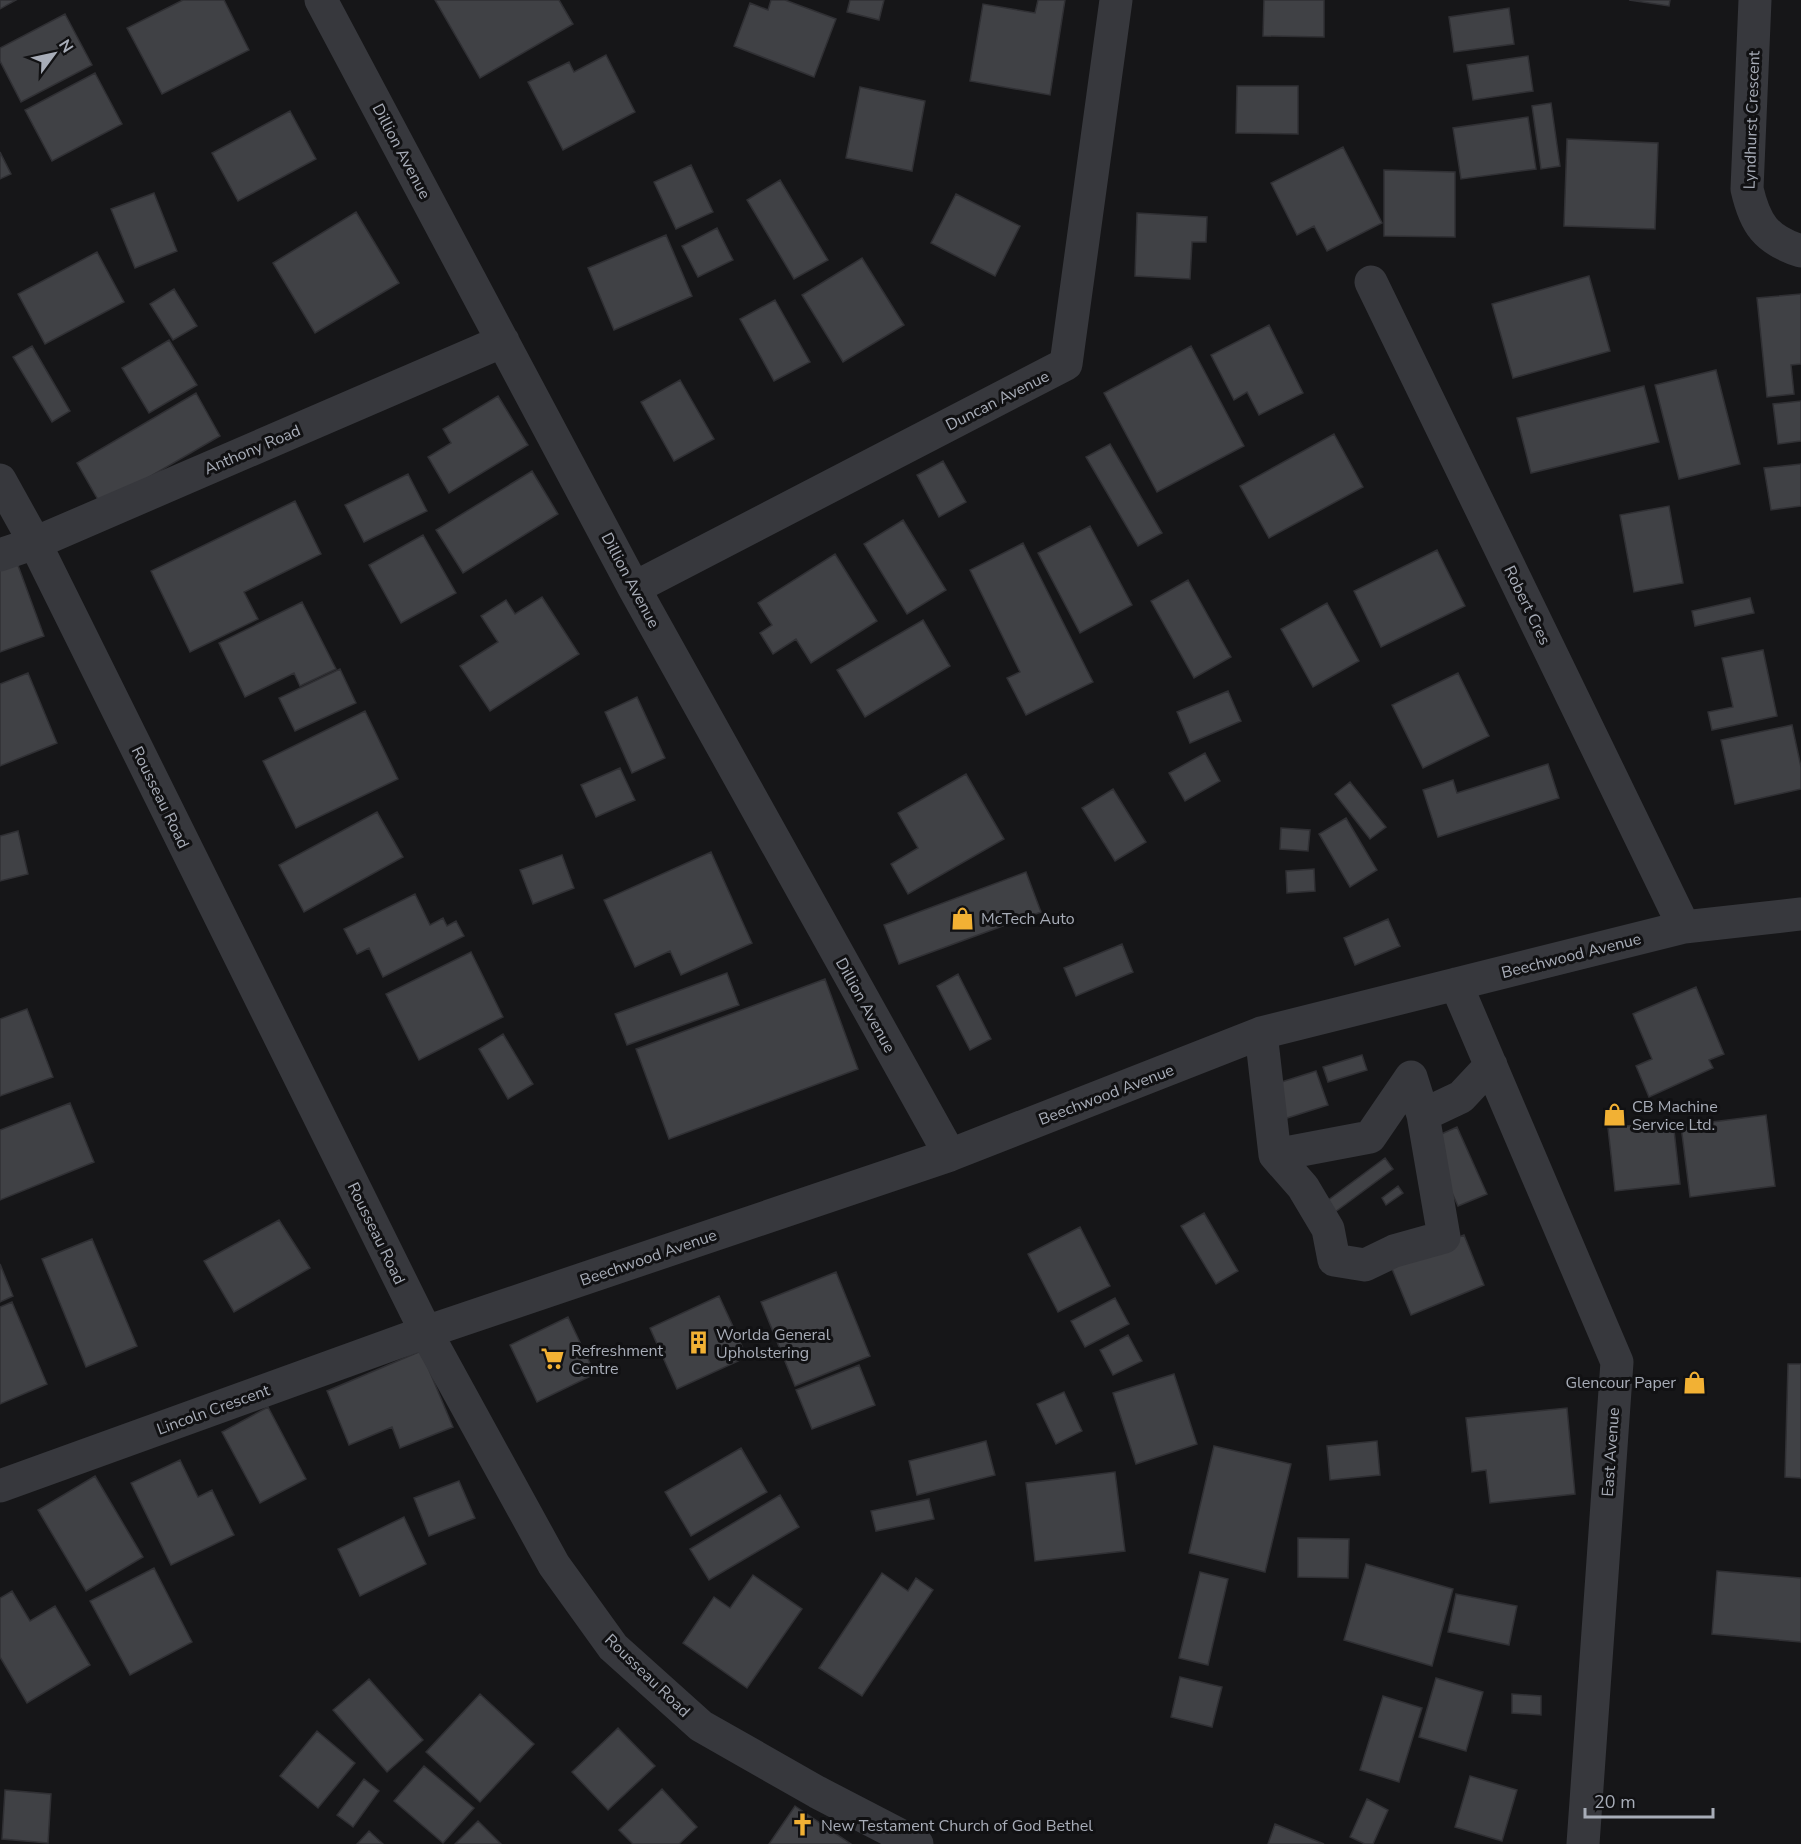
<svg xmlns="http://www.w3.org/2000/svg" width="1801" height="1844" viewBox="0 0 1801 1844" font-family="'Nunito Sans',sans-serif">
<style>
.building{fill:#404145;stroke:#303034;stroke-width:1.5}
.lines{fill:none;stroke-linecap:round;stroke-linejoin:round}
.minor{stroke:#37383d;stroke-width:33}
.labels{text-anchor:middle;stroke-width:6;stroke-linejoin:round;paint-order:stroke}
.street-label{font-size:16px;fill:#a8adb8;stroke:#111113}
.poi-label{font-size:16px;fill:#a8adb8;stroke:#111113;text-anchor:start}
</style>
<rect width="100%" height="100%" fill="#161618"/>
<path class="building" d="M0,0H16L0,9Z
M183,0H224L249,50L162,94L127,28Z
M435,0H559L573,24L480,78Z
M771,0H785L836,19L814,77L734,46L750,3L768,10Z
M850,0H884L879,20L847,12Z
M1038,0H1065L1050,95L970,81L983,4L1035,13Z
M1264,0H1324V37L1263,36Z
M1629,0H1670L1669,6Z
M1509,8L1514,44L1454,52L1449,17Z
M65,14L92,65L21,102L0,61V48Z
M606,55L635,112L563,150L528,82L569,62L574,72Z
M1528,56L1533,91L1473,100L1467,65Z
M95,73L122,124L52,161L25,110Z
M1237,86H1298V134L1236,133Z
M860,87L925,101L912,171L846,158Z
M1551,103L1560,166L1541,169L1532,106Z
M290,111L316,159L238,201L212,153Z
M1528,117L1536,169L1461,179L1453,128Z
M1567,139L1658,143L1655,229L1564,226Z
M1343,147L1382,223L1327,251L1314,226L1297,235L1271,183Z
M0,152L11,174L0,179Z
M691,165L713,212L676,229L654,182Z
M1384,170L1455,172V237L1384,236Z
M780,180L828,260L794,279L747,200Z
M154,193L177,251L135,268L111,209Z
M956,194L1020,226L995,276L931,243Z
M356,212L399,283L315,333L273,263Z
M1137,213L1207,217L1206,242H1192L1190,279L1135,276Z
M717,228L733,260L698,277L682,246Z
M666,235L692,296L614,330L588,268Z
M97,252L124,302L45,344L18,294Z
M862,258L904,325L843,362L802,295Z
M1589,276L1610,351L1513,378L1492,304Z
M174,289L197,326L173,340L150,304Z
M1801,294V364L1791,365L1794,394L1767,397L1757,298Z
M775,300L810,362L774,381L740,319Z
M1269,325L1303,393L1259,415L1247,392L1234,400L1211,355Z
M169,340L197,385L149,413L122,368Z
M32,346L70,411L52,422L13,357Z
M1191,346L1244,446L1157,492L1104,393Z
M1716,370L1740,464L1679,479L1655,385Z
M680,380L714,439L674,461L641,402Z
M1644,386L1659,442L1531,473L1517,418Z
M196,393L220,436L101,505L77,463Z
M498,396L528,445L449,493L428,457L451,443L443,429Z
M1801,401V441L1778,444L1773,404Z
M1334,434L1363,487L1269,538L1240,486Z
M1110,444L1162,533L1138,546L1086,457Z
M943,461L966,502L939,517L917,475Z
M1801,464V506L1771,510L1764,468Z
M532,471L558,514L463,573L436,530Z
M408,474L427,511L364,542L345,505Z
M295,501L321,554L244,592L258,619L190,652L151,571Z
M1669,506L1683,583L1634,592L1620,515Z
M903,520L946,590L907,614L864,544Z
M1090,526L1132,605L1080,633L1038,553Z
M423,535L456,593L401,623L369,565Z
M1023,543L1093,682L1026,715L1007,678L1020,672L970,570Z
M1437,550L1465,606L1381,647L1354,591Z
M835,554L877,621L811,663L796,639L773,654L760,633L772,625L758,603Z
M16,560L44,636L0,652V566Z
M1188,580L1231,657L1194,678L1151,601Z
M542,597L579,654L490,711L460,666L498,642L481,616L506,600L515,614Z
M1750,598L1754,613L1695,626L1692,611Z
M302,602L336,669L300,686L294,673L245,697L219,643Z
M1327,603L1359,661L1313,687L1281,629Z
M923,620L950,666L865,717L837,670Z
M1763,650L1777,716L1712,730L1708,712L1733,707L1722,658Z
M340,669L356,703L295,731L279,698Z
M28,673L57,743L0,766V684Z
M1458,673L1489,736L1423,768L1392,705Z
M1228,691L1241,721L1190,743L1177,712Z
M637,697L665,758L632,773L605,712Z
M365,711L398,779L296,828L263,761Z
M1792,725L1801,767V789L1735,804L1721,740Z
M1205,753L1220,781L1185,801L1169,773Z
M1548,764L1559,798L1438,837L1423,790L1453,780L1457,793Z
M620,768L635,800L596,817L581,785Z
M966,774L1004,839L908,894L891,864L918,848L898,813Z
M1350,782L1386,827L1370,839L1335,794Z
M1113,789L1146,842L1115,861L1082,808Z
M377,812L403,857L304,912L279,865Z
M1346,818L1377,870L1350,887L1319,834Z
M1281,828L1310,830L1308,851L1280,849Z
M18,831L28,874L0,881V836Z
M711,852L752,943L681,975L670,951L635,967L604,900Z
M562,855L574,888L533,904L520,870Z
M1314,869L1315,891L1287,893L1286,871Z
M1026,872L1041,912L899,964L884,925Z
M415,894L430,925L443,918L447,926L456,921L464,936L383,977L369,948L357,954L344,929Z
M1388,919L1400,946L1355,965L1344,938Z
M1122,944L1133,972L1076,996L1064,968Z
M471,952L503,1017L419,1060L386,994Z
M727,973L739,1005L627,1045L615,1014Z
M958,974L991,1039L970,1050L937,986Z
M825,979L858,1069L669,1139L636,1049Z
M1696,987L1724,1054L1709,1060L1713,1068L1649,1097L1636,1066L1652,1059L1633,1014Z
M27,1009L53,1077L0,1096V1019Z
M503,1034L533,1084L508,1099L479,1049Z
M1362,1055L1367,1070L1328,1082L1323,1067Z
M1316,1071L1328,1105L1284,1119L1272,1085Z
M70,1103L94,1162L0,1200V1130Z
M1766,1115L1775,1186L1690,1197L1681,1126Z
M1673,1121L1680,1184L1615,1191L1608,1128Z
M1457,1127L1487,1194L1458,1206L1428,1140Z
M1385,1158L1393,1169L1331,1215L1323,1204Z
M1398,1186L1403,1193L1386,1205L1382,1198Z
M1204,1213L1238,1271L1216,1284L1181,1226Z
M279,1220L310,1268L234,1312L204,1261Z
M1080,1227L1110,1286L1058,1312L1028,1254Z
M1464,1235L1484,1285L1411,1315L1390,1264Z
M92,1239L137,1346L86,1367L42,1259Z
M0,1264L13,1296L0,1302Z
M836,1272L870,1356L795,1386L761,1302Z
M719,1296L747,1357L677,1389L650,1328Z
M1115,1298L1129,1324L1085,1347L1071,1321Z
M12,1302L47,1384L0,1404V1307Z
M568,1317L595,1374L537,1402L510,1345Z
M1128,1335L1142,1361L1113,1375L1100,1350Z
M421,1351L453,1427L400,1448L392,1427L349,1445L327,1391Z
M1788,1364H1801V1478L1785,1477Z
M859,1365L875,1405L812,1429L796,1390Z
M1174,1374L1197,1444L1136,1464L1113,1393Z
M1064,1392L1082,1431L1056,1444L1037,1404Z
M268,1407L306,1479L260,1503L222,1432Z
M1567,1408L1575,1494L1490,1503L1486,1470L1472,1472L1466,1418Z
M986,1441L995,1475L917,1495L909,1461Z
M1377,1441L1380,1475L1330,1480L1327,1446Z
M1214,1446L1291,1464L1265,1572L1189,1553Z
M741,1448L767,1492L691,1536L665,1492Z
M180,1460L198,1497L212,1490L234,1535L171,1565L131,1483Z
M1115,1472L1125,1551L1035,1561L1026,1483Z
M95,1476L143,1557L86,1591L38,1510Z
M459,1481L475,1518L429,1536L414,1498Z
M780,1495L799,1527L709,1580L690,1549Z
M929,1499L934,1519L876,1531L871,1511Z
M404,1517L426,1564L360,1596L338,1549Z
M1298,1538L1349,1539L1348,1578L1298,1577Z
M1366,1564L1453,1589L1432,1666L1344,1640Z
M154,1568L192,1642L130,1675L90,1601Z
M1717,1571L1801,1578V1642L1712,1634Z
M1200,1572L1228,1579L1208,1665L1179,1658Z
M882,1573L908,1591L916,1578L933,1590L862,1696L819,1668Z
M753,1575L802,1609L747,1688L683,1643L714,1597L730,1608Z
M12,1591L30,1621L55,1606L90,1665L27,1703L0,1657V1598Z
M1456,1594L1517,1606L1509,1645L1448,1632Z
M1180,1677L1222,1687L1212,1727L1171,1717Z
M1436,1678L1483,1692L1466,1751L1419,1737Z
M369,1679L423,1740L387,1772L333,1710Z
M480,1694L534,1744L480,1802L426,1752Z
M1512,1694L1541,1696V1715L1512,1713Z
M1383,1696L1422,1708L1399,1782L1360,1770Z
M618,1728L655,1766L608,1810L572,1772Z
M317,1731L355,1763L318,1808L280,1776Z
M424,1766L474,1808L443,1843L394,1801Z
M1470,1776L1517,1790L1502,1841L1455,1827Z
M364,1779L379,1791L353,1827L337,1815Z
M662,1789L697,1827L679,1844H633L619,1830Z
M5,1790L51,1794L48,1843L2,1839Z
M1367,1799L1388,1810L1373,1844H1365L1350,1837Z
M795,1806L851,1844H769Z
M478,1821L501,1844H455Z
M1275,1824L1324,1844H1268Z
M369,1831L383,1844H357Z"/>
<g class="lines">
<path class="minor" d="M321,0L634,588L950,1155
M1755,0L1747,189C1755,224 1766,240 1801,251
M1371,282L1684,927
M0,480L35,543L426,1332L554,1565L613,1647L701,1726L817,1792L917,1844
M0,555L35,543L503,341
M634,588L1066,364L1116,0
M1456,984L1617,1362L1583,1844
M1261,1033L1275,1155L1303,1187L1328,1229L1334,1260L1365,1265L1394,1251L1444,1237L1423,1115L1461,1097L1491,1065
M1275,1155L1370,1137L1411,1077L1423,1115
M0,1486L426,1332L950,1155L1261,1033L1684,927L1801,914"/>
</g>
<defs>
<symbol id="shop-bare" viewBox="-9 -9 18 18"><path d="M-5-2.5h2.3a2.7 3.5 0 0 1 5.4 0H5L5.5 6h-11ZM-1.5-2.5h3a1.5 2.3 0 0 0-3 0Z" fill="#f2b134" stroke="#111113" stroke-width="2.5" paint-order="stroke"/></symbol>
<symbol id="building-bare" viewBox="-9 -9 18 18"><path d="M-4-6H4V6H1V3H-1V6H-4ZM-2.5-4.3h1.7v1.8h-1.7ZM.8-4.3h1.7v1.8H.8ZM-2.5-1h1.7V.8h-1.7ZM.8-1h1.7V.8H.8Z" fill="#f2b134" stroke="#111113" stroke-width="2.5" paint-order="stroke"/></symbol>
<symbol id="supermarket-bare" viewBox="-9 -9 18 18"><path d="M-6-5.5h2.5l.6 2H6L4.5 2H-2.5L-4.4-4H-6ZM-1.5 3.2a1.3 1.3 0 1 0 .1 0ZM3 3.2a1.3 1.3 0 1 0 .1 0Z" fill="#f2b134" stroke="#111113" stroke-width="2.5" paint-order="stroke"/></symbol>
<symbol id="church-bare" viewBox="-9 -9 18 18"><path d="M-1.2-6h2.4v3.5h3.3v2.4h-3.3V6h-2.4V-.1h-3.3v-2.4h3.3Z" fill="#f2b134" stroke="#111113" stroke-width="2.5" paint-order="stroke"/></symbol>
</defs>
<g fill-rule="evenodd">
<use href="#shop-bare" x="946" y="902" width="33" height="33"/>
<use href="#shop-bare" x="1598" y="1098" width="33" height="33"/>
<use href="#building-bare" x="682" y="1326" width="33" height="33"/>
<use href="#supermarket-bare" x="536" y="1342" width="33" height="33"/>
<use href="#shop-bare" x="1678" y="1366" width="33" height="33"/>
<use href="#church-bare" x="786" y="1808" width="33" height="33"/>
</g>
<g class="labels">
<g class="street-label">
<text transform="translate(1751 120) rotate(-88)" y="6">Lyndhurst Crescent</text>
<text transform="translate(402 151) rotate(62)" y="6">Dillion Avenue</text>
<text transform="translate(997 400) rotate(-27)" y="6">Duncan Avenue</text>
<text transform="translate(252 449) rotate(-23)" y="6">Anthony Road</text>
<text transform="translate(631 580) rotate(62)" y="6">Dillion Avenue</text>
<text transform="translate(1528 605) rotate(64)" y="6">Robert Cres</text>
<text transform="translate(161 797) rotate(64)" y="6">Rousseau Road</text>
<text transform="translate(1571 955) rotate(-14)" y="6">Beechwood Avenue</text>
<text transform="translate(866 1005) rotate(61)" y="6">Dillion Avenue</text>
<text transform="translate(1106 1094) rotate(-21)" y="6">Beechwood Avenue</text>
<text transform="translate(377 1233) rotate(64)" y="6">Rousseau Road</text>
<text transform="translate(648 1257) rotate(-19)" y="6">Beechwood Avenue</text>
<text transform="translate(213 1409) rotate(-20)" y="6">Lincoln Crescent</text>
<text transform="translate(1610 1452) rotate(-86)" y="6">East Avenue</text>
<text transform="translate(648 1675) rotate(44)" y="6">Rousseau Road</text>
</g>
<g class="poi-label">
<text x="981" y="924">McTech Auto</text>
<text x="1632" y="1112">CB Machine<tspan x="1632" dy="18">Service Ltd.</tspan></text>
<text x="716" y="1340">Worlda General<tspan x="716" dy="18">Upholstering</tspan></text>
<text x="571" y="1356">Refreshment<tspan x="571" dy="18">Centre</tspan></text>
<text x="1676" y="1388" text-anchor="end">Glencour Paper</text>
<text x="821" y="1831">New Testament Church of God Bethel</text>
</g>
</g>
<g transform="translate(54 54) rotate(57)" stroke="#111113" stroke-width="4.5" paint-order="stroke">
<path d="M0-4.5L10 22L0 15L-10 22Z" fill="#a8adb8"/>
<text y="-9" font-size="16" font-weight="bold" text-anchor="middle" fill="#a8adb8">N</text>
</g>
<path d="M1585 1808v9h128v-9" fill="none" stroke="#a8adb8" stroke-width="3"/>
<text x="1594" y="1808" font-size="18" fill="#a8adb8" stroke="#111113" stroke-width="4.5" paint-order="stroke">20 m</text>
</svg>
